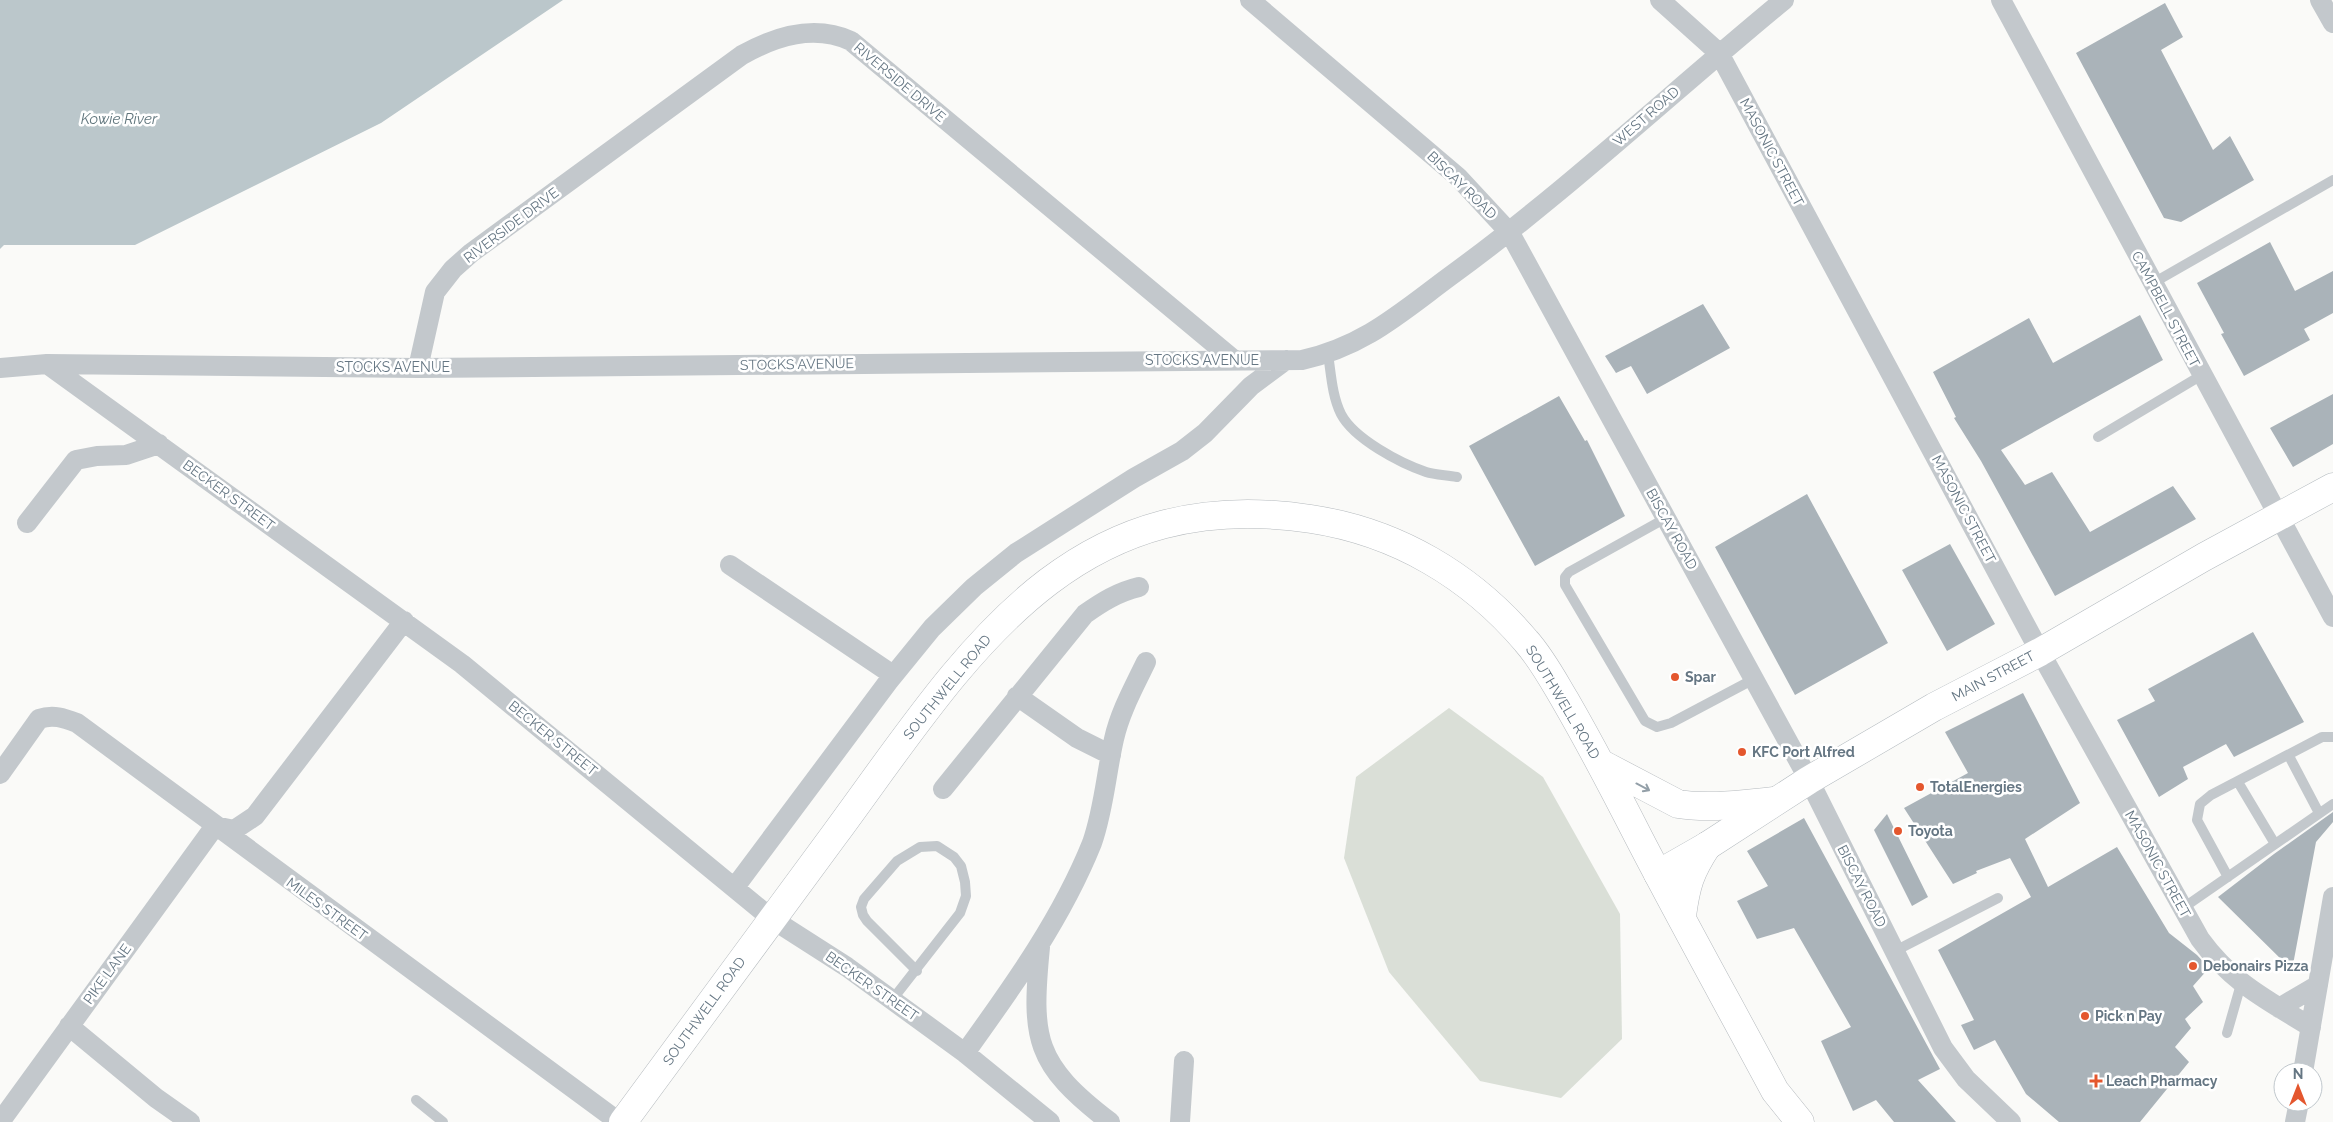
<svg xmlns="http://www.w3.org/2000/svg" width="2333" height="1122" viewBox="0 0 2333 1122" font-family="Raleway,sans-serif">
<style>
.green{fill:#dadfd7}
.water{fill:#bbc7cb}
.building{fill:#aab3b9}
.lines{fill:none;stroke-linecap:round;stroke-linejoin:round}
.secondary-casing{stroke:#b3babf;stroke-width:29}
.primary-casing{stroke:#b5babe;stroke-width:29}
.lane{stroke:#c3c8cc;stroke-width:10}
.street{stroke:#c3c8cc;stroke-width:20}
.secondary{stroke:#fff;stroke-width:28}
.primary{stroke:#fff;stroke-width:28}
.oneway{stroke:#939fa8}
.poi-dot{fill:#e4572e;stroke:#fff;stroke-width:2}
.labels{text-anchor:middle;stroke-width:5;stroke-linejoin:round;paint-order:stroke}
.street-label{font-size:14px;fill:#657683;stroke:#fff}
.poi-label{font-size:14px;font-weight:bold;fill:#657683;stroke:#fff;text-anchor:start}
.water-label{font-size:15px;font-style:italic;fill:#60757c;stroke:#fff}
</style>
<rect width="100%" height="100%" fill="#fafaf8"/>
<path class="green" d="M1449,708L1543,777L1620,914L1622,1039L1561,1098L1480,1081L1389,972L1344,858L1356,777Z"/>
<path class="water" d="M0,0H563L381,123L135,245H4L0,249Z"/>
<path class="building" d="M2165,3L2183,37L2161,50L2213,150L2230,136L2254,180L2181,222L2164,218L2076,53Z
M2270,242L2295,291L2333,271V313L2304,329L2310,340L2244,376L2221,334L2224,333L2197,283Z
M1703,304L1730,348L1647,394L1631,366L1616,373L1605,356Z
M2140,315L2163,360L2001,450L2025,485L2052,472L2090,532L2173,486L2196,519L2055,596L1981,461L1954,418L1956,417L1933,372L2029,318L2053,363Z
M2333,394V444L2293,467L2270,428Z
M1559,396L1585,441L1587,440L1625,516L1535,566L1469,446Z
M1807,494L1888,643L1795,695L1715,547Z
M1950,544L1995,624L1947,651L1902,570Z
M2253,632L2304,722L2234,757L2226,744L2183,767L2188,779L2159,797L2117,720L2155,701L2148,689Z
M2023,693L2080,803L2025,839L2048,887L2117,847L2169,933L2197,955L2209,968L2193,986L2203,1002L2185,1019L2191,1028L2175,1047L2189,1062L2140,1122H2059L2026,1094L1995,1040L1974,1050L1961,1025L1974,1020L1938,950L2031,897L2010,858L1976,871L1977,873L1953,884L1904,808L1968,773L1945,732Z
M2333,812V822L2316,842L2292,970L2218,897L2274,854Z
M1887,814L1928,897L1912,906L1874,830Z
M1804,818L1940,1069L1918,1080L1956,1122H1894L1876,1100L1853,1111L1821,1041L1851,1027L1794,928L1757,939L1737,901L1768,886L1747,851Z"/>
<g class="lines">
<defs>
<path id="secondary" d="M1658,874L1707,846L1809,780L1934,707L2040,652L2204,557L2333,487"/>
<path id="primary" d="M1600,763L1678,804C1710,809 1742,804 1775,801
M1682,916C1686,885 1690,872 1707,846
M623,1122C693,1026 764,930 835,834C961,663 1065,481 1311,519C1397,532 1471,576 1526,641C1542,659 1553,680 1565,700C1591,745 1615,791 1639,838C1683,923 1730,1007 1775,1091L1800,1122"/>
</defs>
<use href="#secondary" class="secondary-casing"/>
<use href="#primary" class="primary-casing"/>
<path class="lane" d="M2153,283L2333,180
M1328,354C1331,373 1332,396 1341,414C1354,439 1400,463 1426,472C1435,475 1447,475 1457,477
M2098,437L2202,375
M1666,518L1569,572L1565,577V585L1645,721L1657,727L1671,723L1754,679
M2289,756L2319,813
M2238,782L2275,844
M2228,877L2197,820L2200,804L2211,795L2322,737H2333
M2183,908L2333,804
M1895,951L1998,898
M892,1000L960,913L966,896L965,882L961,866L954,857L937,846L920,847L897,861L864,899L861,907L863,915L867,921L917,971
M2227,1033L2241,984
M416,1100L443,1122"/>
<path class="street" d="M1250,0L1458,177L1510,233L1809,780L1943,1048L1966,1079L2011,1122
M1660,0L1719,53L2040,652L2200,939C2231,982 2267,1000 2311,1027
M2001,0L2333,617
M2320,0L2333,23
M47,364L462,664L772,919L847,967L965,1053L1050,1122
M0,368L47,364L418,368L1302,360C1364,346 1399,314 1449,277C1566,192 1672,92 1784,0
M418,368L435,292L453,269L471,253L742,55C776,36 814,24 851,41L1234,360
M27,523L76,460L97,456L126,455L159,444
M730,565L893,675
M1017,696L1077,738L1111,755
M0,774L39,719C53,714 64,718 77,723L619,1122
M943,789L1085,614C1102,602 1118,592 1139,587
M735,887L888,682L932,628L974,587L1016,553L1134,478L1182,451L1205,433L1251,386L1286,360
M1040,947C1031,1039 1034,1064 1110,1122
M2279,1008L2318,985
M69,1026L156,1098L190,1122
M965,1053C1013,986 1061,920 1092,843C1104,809 1106,774 1114,739C1120,712 1134,687 1146,662
M2303,1072L2333,897
M0,1122L215,826L234,830L255,816L404,621
M1180,1122L1184,1061
M2295,1122L2299,1102"/>
<use href="#secondary" class="secondary"/>
<use href="#primary" class="primary"/>
</g>
<defs><path id="oneway-shaft" d="M-6 0H5M1.5-3L5.5 0L1.5 3" fill="none" stroke-width="1.6" stroke-linecap="round" stroke-linejoin="round" transform="scale(1.25)"/></defs>
<use class="oneway" href="#oneway-shaft" transform="translate(1643 787) rotate(28)"/>
<g class="poi-dot">
<circle cx="1675" cy="677" r="5"/>
<circle cx="1742" cy="752" r="5"/>
<circle cx="1920" cy="787" r="5"/>
<circle cx="1898" cy="831" r="5"/>
<circle cx="2193" cy="966" r="5"/>
<circle cx="2085" cy="1016" r="5"/>
<path d="M2093.5 1073.5h5v5h5v5h-5v5h-5v-5h-5v-5h5z"/>
</g>
<g class="labels">
<g class="street-label">
<text transform="translate(900 82) rotate(40)" y="5">RIVERSIDE DRIVE</text>
<text transform="translate(1646 116) rotate(-41)" y="5">WEST ROAD</text>
<text transform="translate(1772 152) rotate(62)" y="5">MASONIC STREET</text>
<text transform="translate(1462 185) rotate(44)" y="5">BISCAY ROAD</text>
<text transform="translate(511 225) rotate(-37)" y="5">RIVERSIDE DRIVE</text>
<text transform="translate(2166 309) rotate(62)" y="5">CAMPBELL STREET</text>
<text x="1202" y="365">STOCKS AVENUE</text>
<text transform="translate(797 364) rotate(-1)" y="5">STOCKS AVENUE</text>
<text x="393" y="372">STOCKS AVENUE</text>
<text transform="translate(229 495) rotate(36)" y="5">BECKER STREET</text>
<text transform="translate(1964 509) rotate(62)" y="5">MASONIC STREET</text>
<text transform="translate(1672 529) rotate(61)" y="5">BISCAY ROAD</text>
<text transform="translate(1993 676) rotate(-28)" y="5">MAIN STREET</text>
<text transform="translate(947 687) rotate(-51)" y="5">SOUTHWELL ROAD</text>
<text transform="translate(1563 702) rotate(59)" y="5">SOUTHWELL ROAD</text>
<text transform="translate(553 738) rotate(39)" y="5">BECKER STREET</text>
<text transform="translate(2158 864) rotate(61)" y="5">MASONIC STREET</text>
<text transform="translate(1862 886) rotate(63)" y="5">BISCAY ROAD</text>
<text transform="translate(327 909) rotate(36)" y="5">MILES STREET</text>
<text transform="translate(107 974) rotate(-54)" y="5">PIKE LANE</text>
<text transform="translate(872 986) rotate(35)" y="5">BECKER STREET</text>
<text transform="translate(704 1011) rotate(-54)" y="5">SOUTHWELL ROAD</text>
</g>
<g class="poi-label">
<text x="1685" y="682">Spar</text>
<text x="1752" y="757">KFC Port Alfred</text>
<text x="1930" y="792">TotalEnergies</text>
<text x="1908" y="836">Toyota</text>
<text x="2203" y="971">Debonairs Pizza</text>
<text x="2095" y="1021">Pick n Pay</text>
<text x="2106" y="1086">Leach Pharmacy</text>
</g>
<g class="water-label">
<text x="119" y="124">Kowie River</text>
</g>
</g>
<g transform="translate(2298 1087)"><circle r="24" fill="#ffffff" stroke="#c1c8cd"/>
<path d="M0-4L9 19L0 12L-9 19Z" fill="#e4572e"/>
<text y="-8" font-size="14" font-weight="bold" text-anchor="middle" fill="#657683">N</text>
</g>
</svg>
